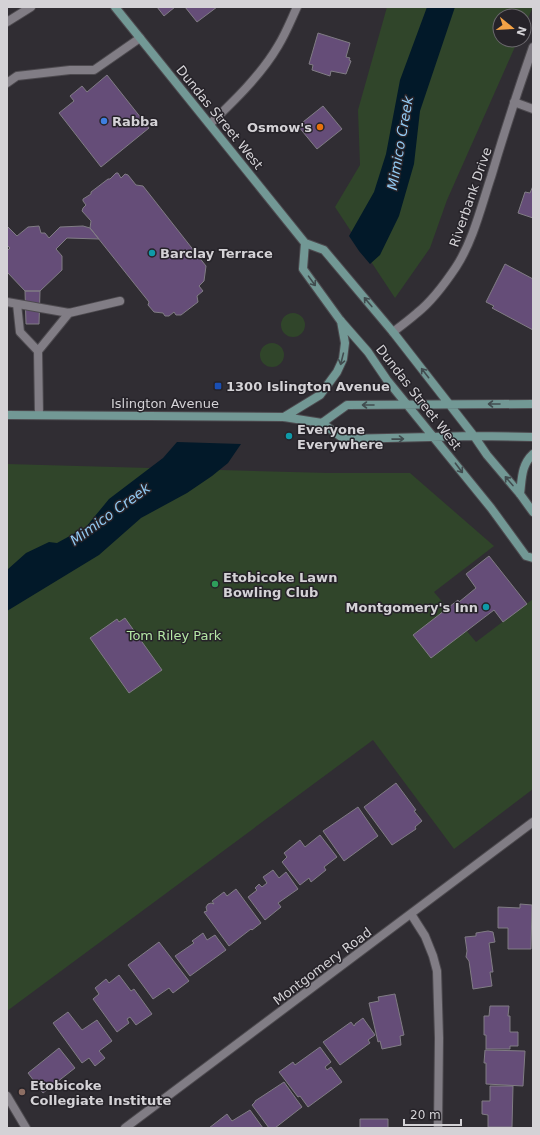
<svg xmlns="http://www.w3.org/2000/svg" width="540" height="1135" viewBox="0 0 540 1135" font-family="'DejaVu Sans',sans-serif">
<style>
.green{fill:#30452a}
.water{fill:#021929}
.building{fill:#654d78;stroke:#807c84}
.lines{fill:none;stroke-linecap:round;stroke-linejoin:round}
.service-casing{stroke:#4d4a4f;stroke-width:10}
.minor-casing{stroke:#4d4a4f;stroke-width:10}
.secondary-casing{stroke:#4d4a4f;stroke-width:10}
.service{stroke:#817d85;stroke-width:8}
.minor{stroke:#817d85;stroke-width:8}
.secondary{stroke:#729895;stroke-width:8}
.oneway{stroke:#414c4f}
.shop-dot{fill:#3f7fe0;stroke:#262329;stroke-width:1.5}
.food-dot{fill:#e8710a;stroke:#262329;stroke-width:1.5}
.culture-dot{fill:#0f9aa8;stroke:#262329;stroke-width:1.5}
.transit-dot{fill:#1a4fb4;stroke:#262329;stroke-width:1.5}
.leisure-dot{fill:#2e9e5b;stroke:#262329;stroke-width:1.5}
.education-dot{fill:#8d6e63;stroke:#262329;stroke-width:1.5}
.labels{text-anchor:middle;stroke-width:3;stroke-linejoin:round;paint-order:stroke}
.street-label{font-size:13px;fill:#d4d2d6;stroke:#262329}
.poi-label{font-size:13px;font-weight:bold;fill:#d4d2d6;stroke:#262329;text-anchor:start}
.park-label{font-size:13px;fill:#b4e7a5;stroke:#262329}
.water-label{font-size:14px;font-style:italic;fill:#92caf3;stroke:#262329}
</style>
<rect width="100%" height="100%" fill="#302d33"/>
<path class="green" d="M387,7H533L524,27V16H500V40H518L447,200L430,248L395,298L335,207L360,165L358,110Z
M281 325a12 12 0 1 1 24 0a12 12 0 1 1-24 0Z
M260 355a12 12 0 1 1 24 0a12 12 0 1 1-24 0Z
M7,464L328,473H410L494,546L434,592L476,642L533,599V789L454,849L373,740L7,1011Z"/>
<path class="water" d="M427,7H455L420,111L414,164L399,216L380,255L370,264L359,251L349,236L374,192L386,154L400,80Z
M177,442L241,444L228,463L212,476L187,493L141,518L99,555L7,611V570L26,553L49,542L57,543L86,527L109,499L163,458Z"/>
<path class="building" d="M157,7H175L164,16Z
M185,7H217L197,22Z
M318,33L350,43L346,57L350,58L349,60L351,61L346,74L331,71L330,76L312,70L313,65L309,64Z
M107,75L149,128L101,167L59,113L74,101L70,96L82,86L87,92Z
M323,106L342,129L317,149L298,126Z
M116,173H118L121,178L125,174L128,175L136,185L143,186L206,266L204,281L199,286L203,291L197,296L198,302L181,315H176L174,312L169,316H165L163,313L154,312L148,305L149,302L90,228L91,221L82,211L83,208L86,205L83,201V199L91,194V192L108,179H110Z
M533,186V218L518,213L525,192L530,193Z
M7,226L17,236L28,227L39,226L41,233H45L49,238L60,227L83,226L90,228L99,239L67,238L56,249L62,256V270L40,291H25L7,272V251L10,248L7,245Z
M505,264L533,279V330L492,308L494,306L486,302Z
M25,291H40L39,324H26Z
M489,556L527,604L503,622L494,610L431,658L413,635L458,600L459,602L476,588L466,574Z
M125,618L162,670L129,693L90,638L117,619L119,622Z
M396,783L416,810L414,811L422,821L415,827L416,829L392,845L364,807Z
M358,807L378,836L344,861L323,831Z
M320,835L337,857L324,867L326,870L311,882L309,878L300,885L282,862L287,857L284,853L300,840L305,847Z
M273,870L279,878L286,872L298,889L278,903L281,907L265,920L248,897L257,890L255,888L259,884L262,887L267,883L263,877Z
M236,889L261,923L252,930L251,929L229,946L204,912L207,911L206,907L208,904L211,903L214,904L212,901L224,892L227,896Z
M520,904L532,905L531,949H508V928H498V907L520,908Z
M488,931L493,932L495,942L489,943L493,972H490L492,986L473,989L469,961L466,957L467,951L465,937L476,936V933Z
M203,933L207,940L215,935L226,950L190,976L175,956L194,943L192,941Z
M159,942L189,981L173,993L169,988L153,999L128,965Z
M119,975L131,991L134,989L152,1014L136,1025L130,1017L127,1019L129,1023L117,1032L93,999L99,994L95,988L106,979L109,983Z
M395,994L404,1035L400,1036L401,1045L382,1049L380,1041L378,1042L369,1003L379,1001L378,997Z
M490,1006H509L508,1016H510V1032H518V1046H510V1049H486V1035H484V1016H489Z
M68,1012L82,1030L97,1020L112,1041L99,1051L105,1058L95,1066L89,1058L82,1063L53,1023Z
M363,1018L375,1035L368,1040L370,1043L340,1065L323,1042L351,1022L354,1026L355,1025V1024Z
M320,1047L331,1062L325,1067L327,1070L331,1067L342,1082L308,1107L300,1096L298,1097L279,1072L293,1062L295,1065Z
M59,1048L75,1068L43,1093L28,1073Z
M485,1050L525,1051L523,1086L486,1084V1063H484Z
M284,1082L302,1107L275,1128H269L252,1105L255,1102V1101Z
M490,1086H513L512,1127H488V1115L482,1114V1101H490Z
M250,1110L263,1128H209L227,1114L232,1121Z
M360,1119H388V1128H353H360Z"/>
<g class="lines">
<defs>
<path id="service" d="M7,22L31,7
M7,83L17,76L70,70H94L140,38
M7,302L69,313L120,301
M17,304L20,332L38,351L39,415
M38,351L69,313
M7,1096L26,1128"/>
<path id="minor" d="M514,102L533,109
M210,124C235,100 261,75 278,46C286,33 291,20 297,7
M393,332C401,326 409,320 417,313C431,302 446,282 456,267C473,241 481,207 491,177C504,133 518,90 533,47
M411,914L425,936L433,956L437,971L439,1038L438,1128
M125,1128L533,822"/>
<path id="secondary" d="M115,7L305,243L324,250L393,332L474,436L487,455L520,494L533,512
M305,243L303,269L340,320L368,352L387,380L491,508L526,556L533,558
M7,415L284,417L322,423L344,439L474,436L533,437
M284,417L320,395L337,372L343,359L345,343L341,321
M322,423L347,405L533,404
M520,494C522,479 521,465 533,454"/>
</defs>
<use href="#service" class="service-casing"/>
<use href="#minor" class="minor-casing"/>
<use href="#secondary" class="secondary-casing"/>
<use href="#service" class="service"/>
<use href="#minor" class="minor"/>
<use href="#secondary" class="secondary"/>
</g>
<defs><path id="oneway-shaft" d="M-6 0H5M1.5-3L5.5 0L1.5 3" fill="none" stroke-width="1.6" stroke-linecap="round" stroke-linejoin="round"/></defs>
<g class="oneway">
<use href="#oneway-shaft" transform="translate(312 281) rotate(54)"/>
<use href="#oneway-shaft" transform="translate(368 302) rotate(-130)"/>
<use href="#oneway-shaft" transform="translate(342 359) rotate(104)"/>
<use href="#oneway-shaft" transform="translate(425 373) rotate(-128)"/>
<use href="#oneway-shaft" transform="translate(494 404) rotate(-180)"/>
<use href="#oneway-shaft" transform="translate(368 405) rotate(-180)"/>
<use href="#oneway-shaft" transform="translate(398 439) rotate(-1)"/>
<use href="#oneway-shaft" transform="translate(459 468) rotate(53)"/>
<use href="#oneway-shaft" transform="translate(509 481) rotate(-131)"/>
</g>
<circle class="shop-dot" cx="104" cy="121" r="4"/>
<circle class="food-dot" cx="320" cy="127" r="4"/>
<g class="culture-dot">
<circle cx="152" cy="253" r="4"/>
<circle cx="289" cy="436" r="4"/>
<circle cx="486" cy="607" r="4"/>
</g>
<rect class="transit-dot" x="214" y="382" width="8" height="8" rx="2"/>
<circle class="leisure-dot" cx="215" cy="584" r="4"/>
<circle class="education-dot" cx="22" cy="1092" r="4"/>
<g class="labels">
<g class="street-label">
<text transform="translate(220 117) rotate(51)" y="5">Dundas Street West</text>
<text transform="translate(470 197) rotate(-71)" y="5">Riverbank Drive</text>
<text transform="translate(419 397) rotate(52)" y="5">Dundas Street West</text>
<text x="165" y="408">Islington Avenue</text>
<text transform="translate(322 966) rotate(-37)" y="5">Montgomery Road</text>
</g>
<g class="poi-label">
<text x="112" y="126">Rabba</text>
<text x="312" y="132" text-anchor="end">Osmow's</text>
<text x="160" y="258">Barclay Terrace</text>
<text x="226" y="391">1300 Islington Avenue</text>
<text x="297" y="434">Everyone<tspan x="297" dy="15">Everywhere</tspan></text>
<text x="223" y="582">Etobicoke Lawn<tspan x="223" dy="15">Bowling Club</tspan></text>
<text x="478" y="612" text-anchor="end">Montgomery's Inn</text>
<text x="30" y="1090">Etobicoke<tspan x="30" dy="15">Collegiate Institute</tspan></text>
</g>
<g class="park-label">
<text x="174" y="640">Tom Riley Park</text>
</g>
<g class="water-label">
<text transform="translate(400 143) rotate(-80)" y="5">Mimico Creek</text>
<text transform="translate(110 514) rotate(-36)" y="5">Mimico Creek</text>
</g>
</g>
<rect width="540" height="1135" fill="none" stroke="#d4d2d6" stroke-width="16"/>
<g transform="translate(512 28) rotate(108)"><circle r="19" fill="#262329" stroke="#6c696e"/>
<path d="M0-3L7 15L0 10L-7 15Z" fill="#f5a346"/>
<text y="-6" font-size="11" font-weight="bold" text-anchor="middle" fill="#d4d2d6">N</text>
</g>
<path d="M404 1119v6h57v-6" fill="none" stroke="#d4d2d6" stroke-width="2"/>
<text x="410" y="1119" font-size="12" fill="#d4d2d6" stroke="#262329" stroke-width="3" paint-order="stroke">20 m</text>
</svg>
